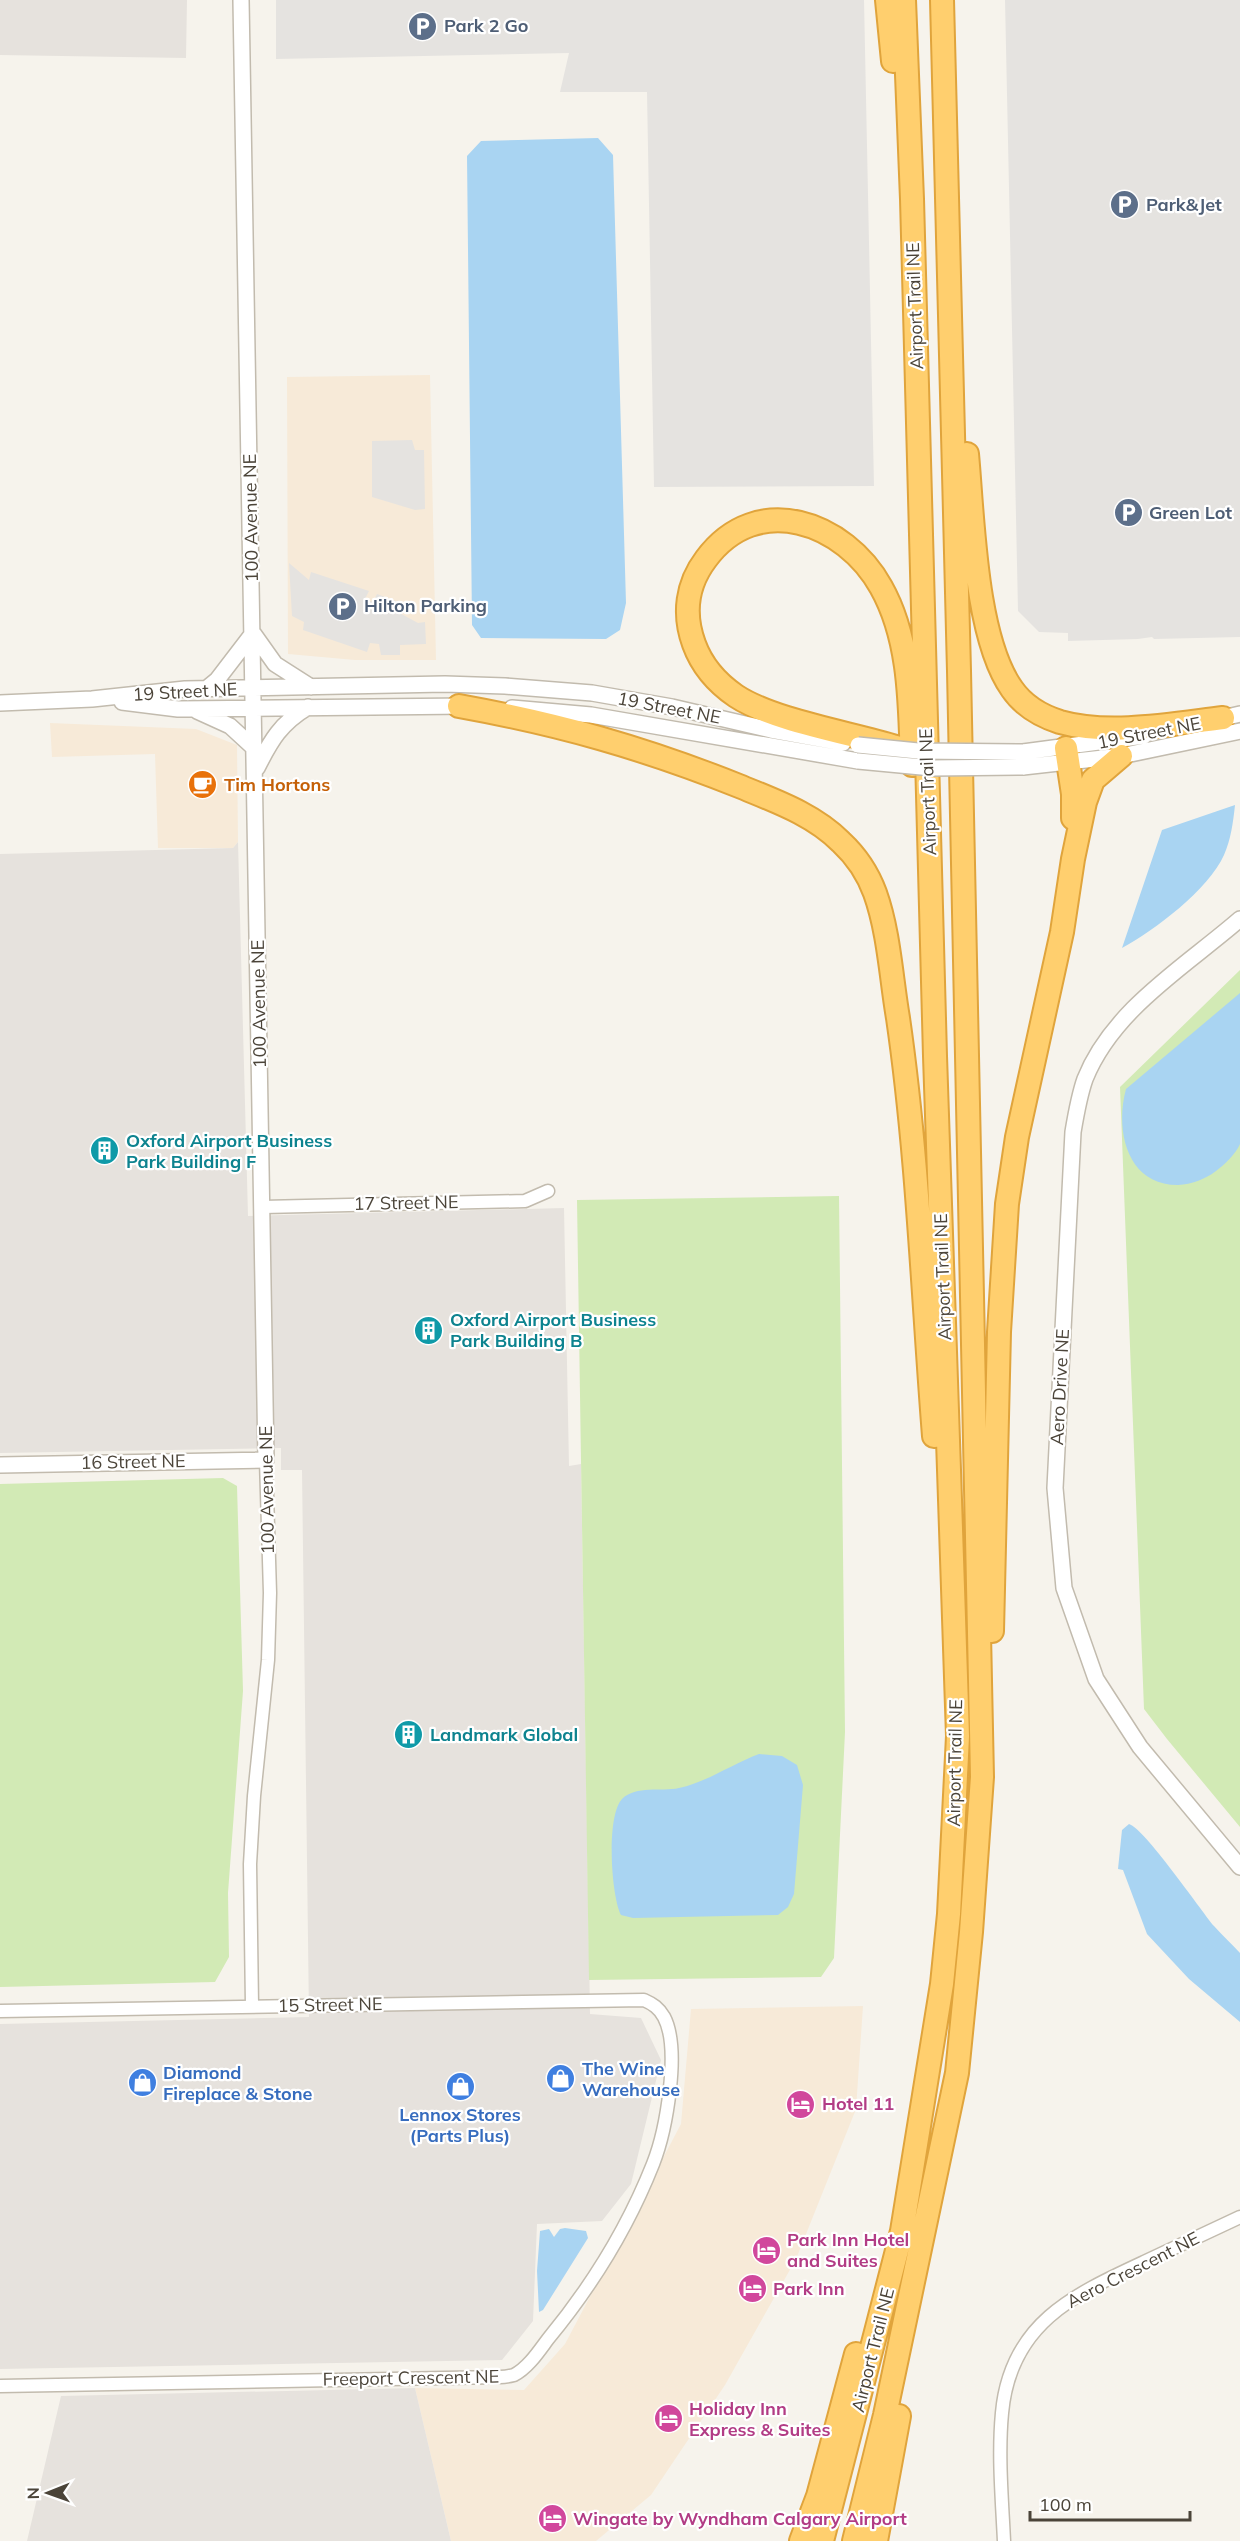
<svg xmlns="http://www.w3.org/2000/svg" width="1240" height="2541" viewBox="0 0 1240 2541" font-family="Mulish,sans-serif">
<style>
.commercial{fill:#f7ead8}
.industrial{fill:#e6e2dd}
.green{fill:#d2eab5}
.parking{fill:#e5e3e0}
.water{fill:#a9d4f2}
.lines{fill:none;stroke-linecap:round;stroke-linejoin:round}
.minor-casing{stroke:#c2bbae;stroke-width:15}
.tertiary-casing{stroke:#c2bbae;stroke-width:18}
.motorway-casing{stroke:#e0a43c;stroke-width:26}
.minor{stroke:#fff;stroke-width:12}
.tertiary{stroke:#fff;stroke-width:15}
.motorway{stroke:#ffcf6e;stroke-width:22}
.tertiary-bridge-casing{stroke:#c2bbae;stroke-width:18;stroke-linecap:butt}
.tertiary-bridge{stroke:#fff;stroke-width:15}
.labels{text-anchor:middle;stroke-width:4.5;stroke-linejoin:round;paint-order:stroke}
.service-label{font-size:18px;font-weight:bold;fill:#4e5e75;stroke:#fff;text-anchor:start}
.street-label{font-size:18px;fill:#4b4439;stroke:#fff}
.food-label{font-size:18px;font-weight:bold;fill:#c56008;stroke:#fff;text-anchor:start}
.culture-label{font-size:18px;font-weight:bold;fill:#0d838f;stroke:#fff;text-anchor:start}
.shop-label{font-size:18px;font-weight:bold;fill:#366cbe;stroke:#fff;text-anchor:start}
.hotel-label{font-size:18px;font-weight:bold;fill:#b23c85;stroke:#fff;text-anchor:start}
</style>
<rect width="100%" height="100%" fill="#f6f3ec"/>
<path class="commercial" d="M430,375L436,660H355L288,654L287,377Z
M50,723L196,729L237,745L238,842L233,848H158L155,754L52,757Z
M863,2006L856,2109L796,2259L725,2385L651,2495L596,2541H451L415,2388L524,2390L565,2344L681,2124L691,2009Z"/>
<path class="industrial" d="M0,0H187L186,58L0,55Z
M238,842L248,1216L564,1208L569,1466L581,1464L590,2014L641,2018L661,2060L631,2184L602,2221L537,2224L533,2321L502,2360L0,2369V2024L309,2017L302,1470H281V1448L0,1453V854L233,848Z
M415,2388L451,2541H27L61,2396Z"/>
<path class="green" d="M1240,970V1827L1167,1739L1144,1709L1120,1087Z
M839,1196L845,1732L834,1958L821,1977L589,1980L577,1200Z
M223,1478L237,1486L243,1691L228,1893L229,1957L215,1982L0,1987V1484Z"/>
<path class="parking" d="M276,0H864L874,486L654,487L647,92H560L569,53L276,59Z
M1005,0H1240V637L1154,639L1152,637L1138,639L1068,641V633L1039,632L1018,611Z
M412,440L415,450H424L425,509L415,510L372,497V441Z
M289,563L309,580L311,572L369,591L365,599L373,602L377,594L396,601L394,610L418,623L425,622L426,644L400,645V655H381L379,644L370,643L367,652L303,630L304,622L292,616Z"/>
<path class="water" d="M598,138L613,155L626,603L620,630L606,639L481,638L472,625L467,156L481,141Z
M1235,805C1233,823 1231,839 1224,855C1209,889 1154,931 1122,948L1162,830Z
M1240,993C1240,1031 1240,1069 1240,1108C1240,1118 1240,1135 1240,1144C1236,1154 1224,1165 1216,1171C1204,1180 1192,1184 1178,1185C1126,1185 1115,1129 1126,1089Z
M759,1754L782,1756L797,1765L803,1785L794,1894L788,1907L778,1915L633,1918L621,1915C611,1895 606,1816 622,1799C636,1785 661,1792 679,1788C707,1782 732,1764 759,1754Z
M1129,1824C1145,1829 1199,1908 1214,1926C1223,1936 1232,1944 1240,1953V2022L1189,1979L1147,1934L1123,1870L1118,1869L1122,1830Z
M565,2228L586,2231L588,2238L543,2310L539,2312L537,2271L540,2231L549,2229L554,2237L560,2229Z"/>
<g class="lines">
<defs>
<path id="minor" d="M263,1207L525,1201L548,1191
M252,2006L250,1864L254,1796L268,1660L270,1593L266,1460
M0,2011L644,2000C653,2004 659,2008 664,2017C681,2049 666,2131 653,2164C628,2227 591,2287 548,2339C539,2351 528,2368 514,2375C510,2376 504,2377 500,2377L0,2386
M1004,2541C1002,2499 998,2455 1002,2413C1010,2324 1073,2295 1144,2262C1176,2247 1208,2232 1240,2217"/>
<path id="tertiary" d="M253,633L275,664L311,687
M206,689L217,680L253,633
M122,702L178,709L467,706
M0,703L92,699L185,689L445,684L505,686L592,693L672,707L771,730L843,743
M512,708L591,715L858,761
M197,711L230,726L255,749
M1214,720L1240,714
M1023,752L1144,736
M1023,767L1121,756L1240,731
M257,768C271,740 281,723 308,707
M1240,919C1186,966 1113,1009 1085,1079C1079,1096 1076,1114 1073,1132L1055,1488L1064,1588L1096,1679L1140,1747L1240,1867
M0,1465L266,1460L241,0"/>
<path id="motorway" d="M887,0L893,61
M967,454C973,518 975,637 1012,689C1023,705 1041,716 1060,722C1109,736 1173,724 1223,718
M459,706C559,724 644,748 739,786C775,801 813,814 841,842C855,855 868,874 875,893C889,932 891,977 898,1018C918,1156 923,1297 934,1436
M896,747C851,733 774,721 736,696C717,683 702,666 694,644C683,614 687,584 706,559C757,490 845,522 881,587C911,640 910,706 912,765
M1066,748L1073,794V818
M992,1631L999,1332L1007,1204L1017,1137L1062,932L1073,859L1085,802L1093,780L1121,756
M801,2541L818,2496L856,2354
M822,2541L902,2231L942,1984L949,1914L958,1736L935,1056L912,199L904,0
M854,2541L885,2415L957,2073L971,1932L982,1777L959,671L942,0
M876,2541L899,2416"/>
</defs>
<use href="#minor" class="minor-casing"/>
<use href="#tertiary" class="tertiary-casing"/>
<use href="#motorway" class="motorway-casing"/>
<use href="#minor" class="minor"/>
<use href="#tertiary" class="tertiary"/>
<use href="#motorway" class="motorway"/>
<defs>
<path id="tertiary-bridge" d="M858,745L918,751L1023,752
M858,761L932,768L1023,767"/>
</defs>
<use href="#tertiary-bridge" class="tertiary-bridge-casing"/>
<use href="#tertiary-bridge" class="tertiary-bridge"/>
</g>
<defs>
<symbol id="parking-disc" viewBox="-11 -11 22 22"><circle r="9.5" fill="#5c6f8a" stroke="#fff"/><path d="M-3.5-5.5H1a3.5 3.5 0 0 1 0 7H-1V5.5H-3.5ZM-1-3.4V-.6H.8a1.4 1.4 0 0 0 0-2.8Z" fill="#fff"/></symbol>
<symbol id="cafe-disc" viewBox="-11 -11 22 22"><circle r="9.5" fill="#e8710a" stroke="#fff"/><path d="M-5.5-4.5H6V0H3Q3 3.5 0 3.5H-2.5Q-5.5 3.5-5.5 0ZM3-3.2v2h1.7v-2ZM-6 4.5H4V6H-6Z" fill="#fff"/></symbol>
<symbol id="building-disc" viewBox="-11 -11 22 22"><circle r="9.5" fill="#0f9aa8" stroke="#fff"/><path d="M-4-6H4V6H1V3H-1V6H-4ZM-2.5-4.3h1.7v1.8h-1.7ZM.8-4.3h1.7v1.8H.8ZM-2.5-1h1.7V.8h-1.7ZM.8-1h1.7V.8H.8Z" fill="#fff"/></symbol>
<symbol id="shop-disc" viewBox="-11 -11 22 22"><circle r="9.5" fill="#3f7fe0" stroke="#fff"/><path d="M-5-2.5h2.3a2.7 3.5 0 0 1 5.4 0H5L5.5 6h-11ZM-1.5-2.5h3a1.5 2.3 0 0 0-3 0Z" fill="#fff"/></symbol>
<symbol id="hotel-disc" viewBox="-11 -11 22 22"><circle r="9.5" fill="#d1479c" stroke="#fff"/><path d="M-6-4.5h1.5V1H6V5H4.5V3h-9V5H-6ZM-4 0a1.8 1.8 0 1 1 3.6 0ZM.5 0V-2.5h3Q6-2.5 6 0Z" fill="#fff"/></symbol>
</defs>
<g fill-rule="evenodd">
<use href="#parking-disc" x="406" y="10" width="33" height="33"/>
<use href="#parking-disc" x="1108" y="188" width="33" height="33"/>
<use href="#parking-disc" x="1112" y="496" width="33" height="33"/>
<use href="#parking-disc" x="326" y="590" width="33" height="33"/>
<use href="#cafe-disc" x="186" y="768" width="33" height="33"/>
<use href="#building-disc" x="88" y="1134" width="33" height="33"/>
<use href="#building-disc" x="412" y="1314" width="33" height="33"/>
<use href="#building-disc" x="392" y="1718" width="33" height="33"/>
<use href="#shop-disc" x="544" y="2062" width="33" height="33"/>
<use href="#shop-disc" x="126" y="2066" width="33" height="33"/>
<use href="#shop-disc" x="444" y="2070" width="33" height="33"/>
<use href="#hotel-disc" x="784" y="2088" width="33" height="33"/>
<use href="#hotel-disc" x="750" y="2234" width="33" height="33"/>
<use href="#hotel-disc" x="736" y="2272" width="33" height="33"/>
<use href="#hotel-disc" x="652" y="2402" width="33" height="33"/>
<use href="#hotel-disc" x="536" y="2502" width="33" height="33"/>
</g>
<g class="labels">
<g class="service-label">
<text x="444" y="32">Park 2 Go</text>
<text x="1146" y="211">Park&amp;Jet</text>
<text x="1149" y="519">Green Lot</text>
<text x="364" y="612">Hilton Parking</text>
</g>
<g class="street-label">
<text transform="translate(915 306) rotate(-92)" y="6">Airport Trail NE</text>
<text transform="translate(251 518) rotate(-91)" y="6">100 Avenue NE</text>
<text transform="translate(185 692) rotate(-3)" y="6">19 Street NE</text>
<text transform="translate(669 708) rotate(11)" y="6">19 Street NE</text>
<text transform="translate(1149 733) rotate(-11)" y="6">19 Street NE</text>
<text transform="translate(928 792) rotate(-92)" y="6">Airport Trail NE</text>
<text transform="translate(259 1004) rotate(-91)" y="6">100 Avenue NE</text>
<text transform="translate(406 1203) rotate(-1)" y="6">17 Street NE</text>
<text transform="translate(943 1277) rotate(-92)" y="6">Airport Trail NE</text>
<text transform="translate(1060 1387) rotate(-87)" y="6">Aero Drive NE</text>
<text transform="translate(133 1462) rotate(-1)" y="6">16 Street NE</text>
<text transform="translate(267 1490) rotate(-91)" y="6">100 Avenue NE</text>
<text transform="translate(955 1763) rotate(-89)" y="6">Airport Trail NE</text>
<text transform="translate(330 2005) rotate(-1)" y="6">15 Street NE</text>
<text transform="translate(1133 2270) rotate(-27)" y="6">Aero Crescent NE</text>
<text transform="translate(873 2350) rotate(-76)" y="6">Airport Trail NE</text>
<text transform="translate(411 2378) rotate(-1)" y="6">Freeport Crescent NE</text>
</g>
<g class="food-label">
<text x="224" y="791">Tim Hortons</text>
</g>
<g class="culture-label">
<text x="126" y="1147">Oxford Airport Business<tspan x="126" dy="21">Park Building F</tspan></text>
<text x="450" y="1326">Oxford Airport Business<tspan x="450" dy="21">Park Building B</tspan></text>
<text x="430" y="1741">Landmark Global</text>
</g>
<g class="shop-label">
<text x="582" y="2075">The Wine<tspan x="582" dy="21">Warehouse</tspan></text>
<text x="163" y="2079">Diamond<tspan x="163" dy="21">Fireplace &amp; Stone</tspan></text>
<text x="460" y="2121" text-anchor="middle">Lennox Stores<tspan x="460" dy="21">(Parts Plus)</tspan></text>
</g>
<g class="hotel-label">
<text x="822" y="2110">Hotel 11</text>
<text x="787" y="2246">Park Inn Hotel<tspan x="787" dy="21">and Suites</tspan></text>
<text x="773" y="2295">Park Inn</text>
<text x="689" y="2415">Holiday Inn<tspan x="689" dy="21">Express &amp; Suites</tspan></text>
<text x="573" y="2525">Wingate by Wyndham Calgary Airport</text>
</g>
</g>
<g transform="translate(48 2493) rotate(269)" stroke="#ffffff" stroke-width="4.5" paint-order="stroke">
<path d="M0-4.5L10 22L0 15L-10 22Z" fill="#4b4439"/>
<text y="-9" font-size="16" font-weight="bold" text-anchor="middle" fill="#4b4439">N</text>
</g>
<path d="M1030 2511v9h160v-9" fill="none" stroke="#4b4439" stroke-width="3"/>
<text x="1039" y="2511" font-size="18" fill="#4b4439" stroke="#ffffff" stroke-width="4.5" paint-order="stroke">100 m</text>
</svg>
